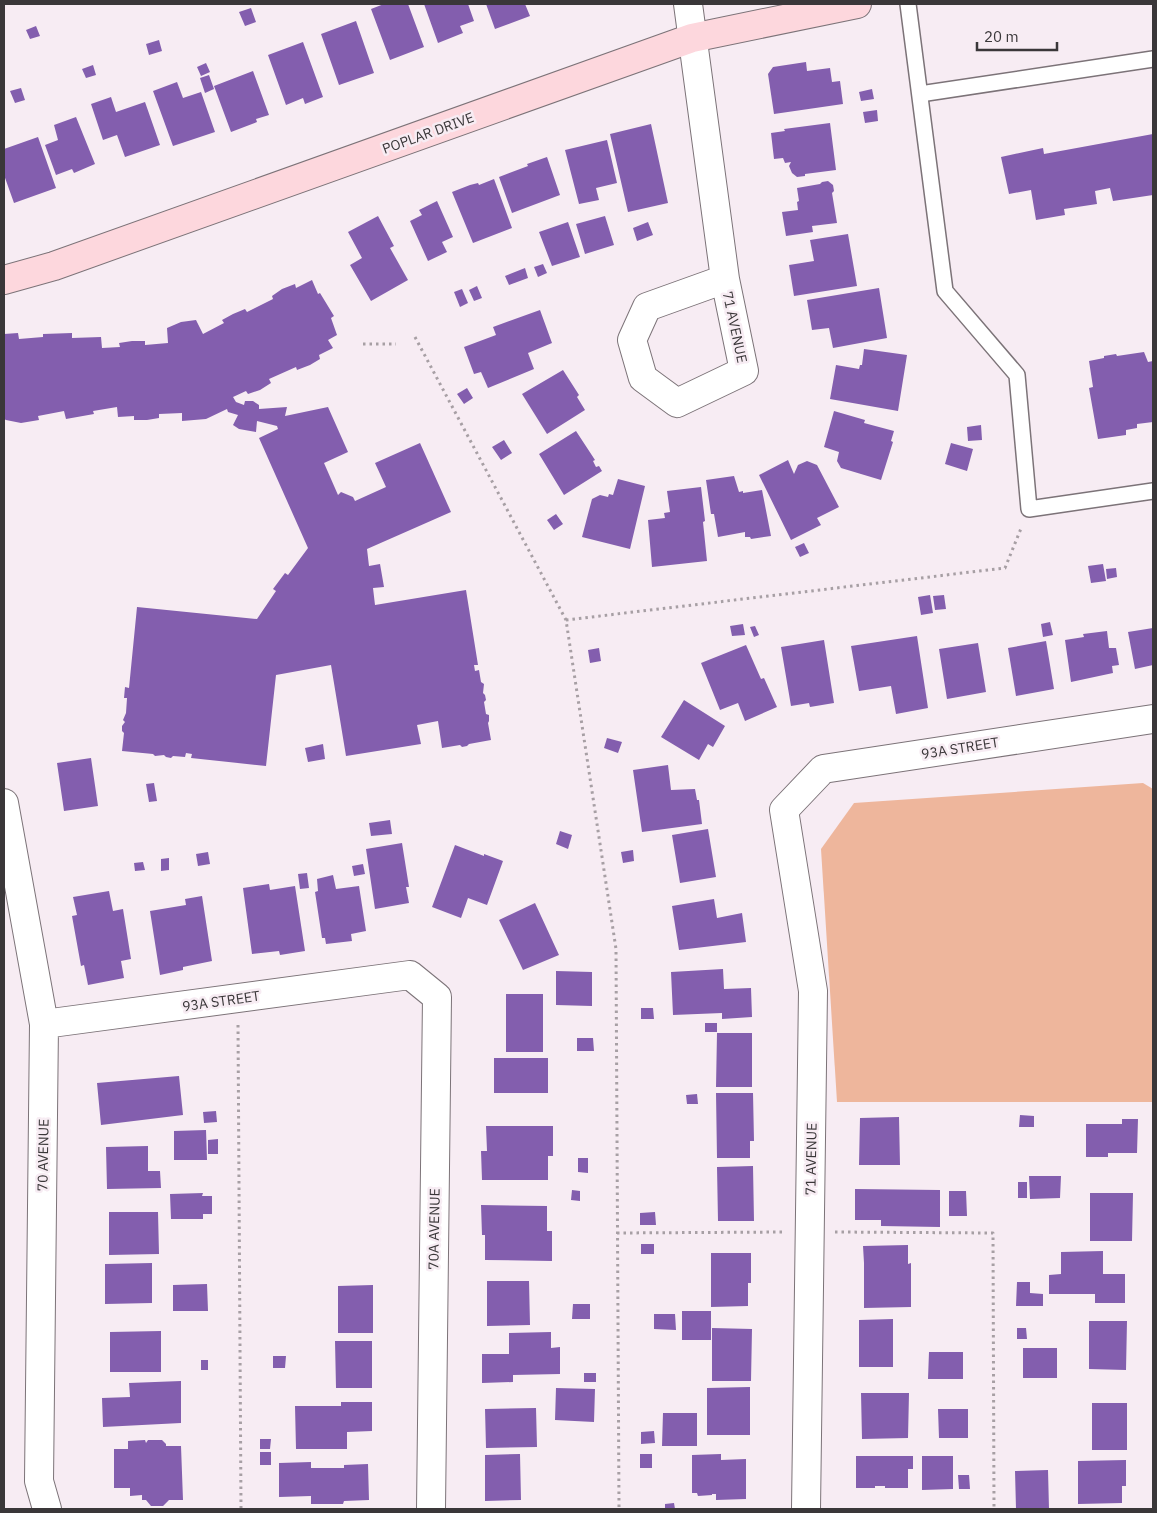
<svg xmlns="http://www.w3.org/2000/svg" width="1157" height="1513" viewBox="0 0 1157 1513" font-family="'IBM Plex Sans',sans-serif">
<style>
.green{fill:#eeb69c}
.building{fill:#835eae}
.lines{fill:none;stroke-linecap:round;stroke-linejoin:round}
.lane-casing{stroke:#7c7378;stroke-width:18}
.street-casing{stroke:#7c7378;stroke-width:30}
.secondary-casing{stroke:#7c7378;stroke-width:30}
.path{stroke:#a79fa4;stroke-width:3;stroke-dasharray:2.5 4;stroke-linecap:butt}
.lane{stroke:#fff;stroke-width:15}
.street{stroke:#fff;stroke-width:28}
.secondary{stroke:#fdd7dd;stroke-width:28}
.labels{text-anchor:middle;stroke-width:5;stroke-linejoin:round;paint-order:stroke}
.street-label{font-size:14px;fill:#3a3739;stroke:#f7ecf3}
</style>
<rect width="100%" height="100%" fill="#f7ecf3"/>
<path class="green" d="M1143,783L1153,789V1102H837L821,849L854,803Z"/>
<path class="building" d="M384,4H408L424,47L390,60L371,9Z
M424,4H468L474,21L460,26L463,33L438,43Z
M486,4H525L530,16L495,29Z
M251,8L256,22L245,26L239,12Z
M356,21L374,73L339,85L321,34Z
M36,26L40,36L30,39L26,30Z
M159,40L162,51L149,55L146,44Z
M303,42L323,97L305,104L303,98L286,105L268,55Z
M806,62L807,71L830,68L832,82L840,81L843,104L774,114L768,74L773,67Z
M206,63L210,72L201,76L197,67Z
M93,65L96,75L86,78L82,69Z
M253,71L269,115L256,119L257,122L231,132L214,86Z
M209,75L214,89L205,93L200,78Z
M177,82L183,98L201,92L215,132L173,146L153,91Z
M21,88L25,100L15,103L10,91Z
M872,89L874,99L861,101L859,92Z
M111,97L116,112L145,102L160,145L125,157L117,135L103,140L91,104Z
M877,110L878,121L865,123L863,112Z
M76,117L95,164L74,173L72,169L56,175L45,145L58,140L54,125Z
M830,123L836,170L805,174V176L797,177L792,173L789,166L791,162L785,163L783,158L774,159L771,133L785,131L784,129Z
M651,124L668,203L628,212L610,134Z
M1153,134V195L1113,201L1110,188L1095,191L1097,204L1064,209L1065,215L1036,220L1031,190L1009,194L1001,157L1043,148L1044,154Z
M38,137L56,188L14,203L4,175V149Z
M607,140L617,183L596,188L599,200L579,204L565,150Z
M547,157L560,195L512,213L499,177L528,166L527,164Z
M494,179L512,228L473,243L452,192L470,185L478,183L479,185Z
M828,181L833,185L834,191L832,193L837,223L812,226L813,232L786,236L782,212L798,210L797,202L799,201L797,188L820,184L822,182Z
M437,201L453,237L442,242L447,252L428,261L410,221L422,215L419,210Z
M378,216L394,246L390,248L408,280L371,301L350,265L362,258L348,232Z
M605,216L614,245L585,254L576,224Z
M568,222L580,257L552,266L539,232Z
M648,222L653,235L637,241L633,228Z
M848,234L857,286L794,296L789,265L814,261L810,240Z
M543,264L547,273L538,277L534,267Z
M525,268L528,278L509,285L505,276Z
M312,280L318,294L320,293L334,316L331,318L337,335L328,340L333,348L319,355L320,359L310,365L297,370L296,367L269,379L271,383L260,390L248,394L246,391L233,397L236,402L244,405L245,401H253L259,405V409L287,407L285,416L328,407L348,452L324,463L338,495L341,492L353,497L355,501L386,487L375,463L420,443L451,512L367,549L369,566L380,564L384,587L373,588L375,605L466,590L478,665H474L475,671L479,670L481,682L484,684L483,693L485,695L486,700L484,702L486,714L489,715V721L488,723L491,740L469,744L467,746L462,747L460,745L442,748L438,721L417,725L421,744L346,756L331,665L276,675L266,766L191,758L192,754L186,753L185,757L173,756L171,758L166,757L164,755L155,756L153,754L122,751L124,733L122,731V726L125,722L123,720L126,713L127,698H124L125,687L129,688L137,607L257,619L276,591L273,589L285,573L288,575L308,548L259,438L278,429L277,426L257,421L256,432L239,429L233,425L238,415L228,412L227,409L206,419L182,421V413L159,414V418L147,420H134V416L118,417L117,407L93,411L94,414L66,419L64,411L38,416L39,420L21,423L6,420L4,419V334L18,333L19,339L43,337V334L72,333V338L101,337L102,348L120,347L119,343L132,341H145V345L168,343L167,328L181,322L196,320L203,334L224,323L222,320L233,314L245,309L247,312L273,299L272,296L282,289L295,284L296,288Z
M477,286L482,298L474,301L469,290Z
M879,288L887,338L833,348L829,328L812,330L807,300Z
M462,289L468,303L460,307L454,292Z
M540,310L552,343L528,353L534,369L488,388L481,372L474,374L464,347L496,335L493,327Z
M864,349L907,355L898,411L830,399L836,365L859,369L860,365H862Z
M1144,352L1148,362L1153,361V422L1137,424V428L1126,430V435L1098,439L1089,388L1093,387L1089,361L1104,358V356L1116,354L1117,356Z
M563,370L579,395L577,397L585,410L547,434L522,394Z
M467,388L473,398L464,404L457,394Z
M834,411L865,420L864,423L894,431L891,441L893,442L881,480L841,468L837,461L839,452L824,447Z
M981,425L982,440L968,441L967,427Z
M576,431L595,460L593,461L596,467L599,466L602,471L564,495L539,454Z
M504,440L512,453L501,460L492,447Z
M951,443L973,449L967,471L945,464Z
M788,460L794,474L798,465L807,461L817,465L839,507L817,518L821,525L791,540L759,475Z
M734,476L739,492L743,491V493L762,490L771,536L751,539L750,537H745V532L718,537L714,514H711L706,480Z
M618,479L645,486L630,549L582,537L592,499L600,495L608,497L609,494L613,495Z
M701,487L705,521L703,522L707,561L652,567L648,520L665,518L664,513L670,512L667,491Z
M556,514L563,524L554,530L547,520Z
M804,543L809,553L800,557L795,547Z
M1103,564L1106,581L1091,583L1088,566Z
M1116,568L1117,577L1107,579L1106,569Z
M930,595L933,613L921,615L918,597Z
M944,595L946,609L935,610L933,596Z
M1050,622L1053,635L1043,637L1041,624Z
M743,624L745,635L732,636L730,626Z
M755,626L759,635L754,637L750,627Z
M1153,628V665L1135,669L1128,632Z
M1107,631L1109,648H1116L1119,665L1112,666L1113,673L1071,682L1065,640L1084,637L1083,634Z
M917,636L928,708L896,714L891,686L859,691L851,646Z
M824,640L834,703L810,707L809,703L791,706L781,647Z
M1046,641L1054,689L1016,696L1008,648Z
M978,643L986,692L947,699L939,649Z
M746,645L761,679L764,678L777,707L745,721L738,703L720,710L701,663Z
M599,648L601,661L590,663L588,650Z
M684,700L725,726L713,747L708,744L699,760L661,737Z
M607,738L622,742L618,753L604,748Z
M323,744L325,759L308,762L305,748Z
M91,758L98,806L64,811L57,763Z
M668,765L671,790L695,789L697,800H699L702,824L642,832L633,770Z
M154,783L157,801L149,802L146,784Z
M390,820L392,834L371,836L369,823Z
M708,829L716,877L680,883L672,835Z
M560,831L572,835L568,849L556,844Z
M402,843L409,887H406L409,903L375,909L366,849Z
M455,845L484,856V854L503,861L487,905L468,898L461,918L432,907Z
M633,850L634,861L623,863L621,852Z
M208,852L210,864L198,866L196,854Z
M169,858V870L161,871V859Z
M143,862L145,870L135,871L134,863Z
M363,864L365,874L354,876L352,866Z
M307,873L309,888L300,889L298,874Z
M333,875L336,889L359,886L366,931L351,934L352,941L326,944L325,938H322L315,892L318,891L317,879Z
M269,884L270,890L295,886L305,951L280,955L279,951L252,954L243,888Z
M109,891L113,911L123,909L131,959L121,961L124,978L88,985L84,965L81,966L72,916L77,915L73,897Z
M202,896L212,961L183,967V970L160,975L150,911L186,905L185,899Z
M714,899L717,918L742,913L746,942L679,950L672,906Z
M535,903L559,955L523,970L499,920Z
M723,969L724,989L751,988L752,1017L722,1019V1013L673,1015L671,972Z
M556,971L592,972V1006L556,1005Z
M506,994H543V1052H506Z
M641,1008H653L654,1019H641Z
M705,1023H717V1032H705Z
M717,1033H752V1087H716Z
M577,1038H593L594,1051H577Z
M494,1058H548V1093H494Z
M179,1076L183,1115L101,1125L97,1083Z
M716,1093H753L754,1141H750V1158H717Z
M697,1094L698,1104H687L686,1095Z
M216,1111L217,1122L204,1123L203,1112Z
M1020,1115L1034,1116V1127H1019Z
M899,1117L900,1165H859L860,1118Z
M1122,1119H1138L1137,1153H1108V1157H1086V1124H1122Z
M486,1126H553V1156H548V1180H482L481,1151H487Z
M206,1130L207,1160H174V1131Z
M218,1139V1154H208V1140Z
M148,1146V1171H160L161,1188L107,1189L106,1147Z
M578,1158H588V1173L578,1172Z
M753,1166L754,1221H718L717,1167Z
M1029,1176H1061L1060,1198L1030,1199Z
M1018,1182H1027V1198H1018Z
M855,1189L940,1190V1227L881,1226V1220H855Z
M572,1190L580,1191V1201L571,1200Z
M949,1191H966L967,1216H949Z
M203,1193L202,1196H212V1214H203V1219H171L170,1194Z
M1090,1193H1133L1132,1241H1090Z
M481,1205L547,1206V1231H552V1261L485,1260V1235H482Z
M109,1212H158L159,1254L109,1255Z
M655,1212L656,1225H640V1213Z
M641,1244H654V1254H641Z
M908,1245V1264L911,1263V1307L864,1308V1263L863,1246Z
M1103,1251V1274H1125V1303H1095V1294H1049V1275L1061,1274V1252Z
M711,1253H751V1283H748V1306L711,1307Z
M152,1263V1303L105,1304V1264Z
M487,1281H529L530,1325L487,1326Z
M1017,1282H1030V1293L1043,1294V1306H1016Z
M207,1284L208,1311H173V1285Z
M373,1285V1333H338V1286Z
M573,1304H590V1319H572Z
M682,1311H711V1340H682Z
M654,1314H675L676,1330L654,1329Z
M893,1319V1367H859V1320Z
M1089,1321H1127L1126,1370L1089,1369Z
M712,1328L752,1329L751,1381H712Z
M1017,1328H1026L1027,1339H1017Z
M161,1331V1372H110V1332Z
M551,1332V1348L560,1347V1374L513,1375V1382L482,1383V1354H509V1333Z
M335,1341H372V1388H336Z
M1023,1348H1057V1378H1023Z
M929,1352H963V1379H928Z
M273,1356H286L285,1368H273Z
M201,1360H208V1370H201Z
M584,1373H596V1382H584Z
M181,1381V1423L103,1427L102,1398L130,1397L129,1383Z
M750,1387V1435H707V1388Z
M556,1388L595,1389L594,1422L555,1420Z
M861,1393H909L908,1438L862,1439Z
M341,1402H372V1431L347,1432V1449H296L295,1406H341Z
M1092,1403H1127V1450H1092Z
M536,1408L537,1447L486,1448L485,1409Z
M938,1409H968V1438H939Z
M663,1413H697V1446H662Z
M654,1431L655,1443L641,1444V1432Z
M260,1439H271L270,1449H260Z
M145,1440L146,1443L148,1440H162L166,1444V1446H181L183,1500H169L163,1506H151L146,1500H142V1495L130,1496V1488H114V1449H128V1441Z
M260,1452H271V1465H260Z
M520,1454L521,1500L485,1501V1455Z
M640,1454H652V1468H640Z
M721,1454V1460L746,1459V1499L716,1500V1494H712V1495L698,1496L697,1493H692V1455Z
M856,1456H913V1469H908V1488H885V1486H875V1488H856Z
M922,1456H953V1489L922,1490Z
M1126,1460V1486H1122V1503L1078,1504V1461Z
M311,1462V1468H344V1465L368,1464L369,1500L344,1501L343,1504H311V1496L279,1497V1463Z
M1048,1470L1049,1509H1016L1015,1471Z
M958,1475H969L970,1489H959Z
M674,1503L675,1509H665V1504Z"/>
<g class="lines">
<defs>
<path id="lane" d="M908,4L945,291L1017,375L1029,509L1153,491
M920,94L1153,59"/>
<path id="street" d="M688,4L725,279L744,371L677,403L643,378L632,340L647,307L725,279
M4,803L44,1024L39,1481L47,1509
M44,1024L410,975L437,997L431,1509
M806,1509L813,991L784,810L823,769L1153,719"/>
<path id="secondary" d="M4,280L54,266L692,38L857,4"/>
</defs>
<use href="#lane" class="lane-casing"/>
<use href="#street" class="street-casing"/>
<use href="#secondary" class="secondary-casing"/>
<path class="path" d="M415,337L566,620L616,949L619,1509
M363,344H396
M566,620L1005,568L1022,526
M238,1025L241,1509
M835,1232L993,1233L994,1509
M617,1233L784,1232"/>
<use href="#lane" class="lane"/>
<use href="#street" class="street"/>
<use href="#secondary" class="secondary"/>
</g>
<g class="labels">
<g class="street-label">
<text transform="translate(428 133) rotate(-20)" y="5">POPLAR DRIVE</text>
<text transform="translate(735 327) rotate(78)" y="5">71 AVENUE</text>
<text transform="translate(960 748) rotate(-9)" y="5">93A STREET</text>
<text transform="translate(221 1001) rotate(-8)" y="5">93A STREET</text>
<text transform="translate(43 1155) rotate(-89)" y="5">70 AVENUE</text>
<text transform="translate(811 1159) rotate(-89)" y="5">71 AVENUE</text>
<text transform="translate(434 1229) rotate(-89)" y="5">70A AVENUE</text>
</g>
</g>
<rect width="1157" height="1513" fill="none" stroke="#3a3739" stroke-width="10"/>
<path d="M977 42v8h80v-8" fill="none" stroke="#3a3739" stroke-width="2.5"/>
<text x="984" y="42" font-size="15" fill="#3a3739" stroke="#f7ecf3" stroke-width="4" paint-order="stroke">20 m</text>
</svg>
